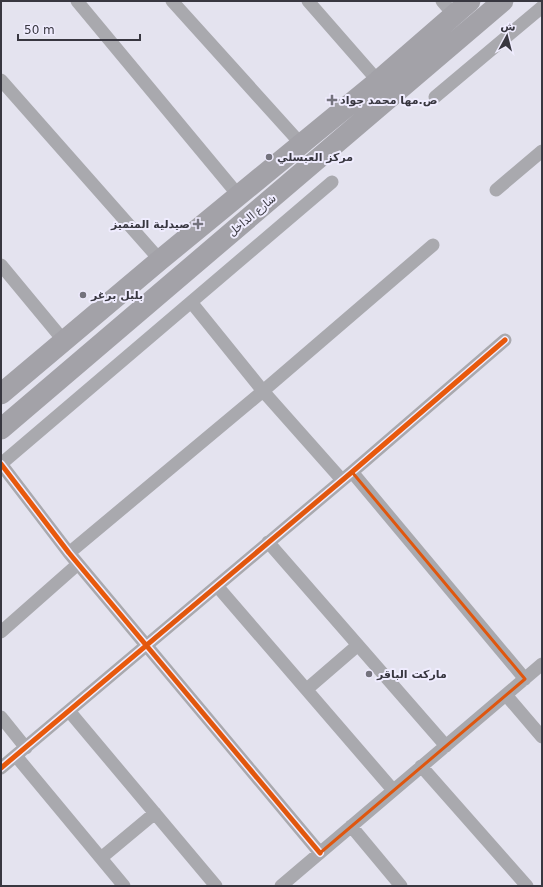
<svg xmlns="http://www.w3.org/2000/svg" width="543" height="887" viewBox="0 0 543 887" font-family="'DejaVu Sans',Cairo,sans-serif">
<style>
.lines{fill:none;stroke-linecap:round;stroke-linejoin:round}
.street{stroke:#a9a9ae;stroke-width:13}
.primary{stroke:#a3a2a8;stroke-width:21}
.cycleway-casing{stroke:#efecfe;stroke-width:8}
.cycleway{stroke:#e8590c;stroke-width:5}
.marked{fill:none;stroke:#df570f;stroke-width:3;stroke-linejoin:round}
.poi-dot{fill:#74737d;stroke:#efecfe;stroke-width:1.5}
.labels{text-anchor:middle;stroke-width:4;stroke-linejoin:round;paint-order:stroke}
.poi-label{font-size:11px;font-weight:bold;fill:#383740;stroke:#efecfe;text-anchor:start}
.street-label{font-size:11px;fill:#383740;stroke:#efecfe}
</style>
<rect width="100%" height="100%" fill="#e4e3ef"/>
<g class="lines">
<path class="street" d="M77,1L239,196
M172,1L302,145
M308,1L378,81
M442,1L454,15
M1,80L160,260
M435,97L542,7
M496,190L542,151
M1,265L64,341
M191,302L263,391L342,480
M1,464L69,553L320,853
M1,464L332,182
M352,472L525,679
M268,542L446,746
M69,553L263,391L433,245
M217,586L393,790
M1,632L78,564
M307,689L358,645
M506,695L542,737
M69,711L216,886
M1,717L26,748
M16,756L124,886
M421,766L527,886
M1,768L352,472L505,340
M351,826L401,886
M101,858L155,813
M281,886L542,664"/>
<path class="primary" d="M1,394L160,260L378,81L470,1
M1,429L503,1"/>
<defs>
<path id="cycleway" d="M1,464L69,553L320,853
M1,768L352,472L505,340"/>
</defs>
<use href="#cycleway" class="cycleway-casing"/>
<use href="#cycleway" class="cycleway"/>
</g>
<path class="marked" d="M352,472L525,679L320,853L146,645Z"/>
<g class="poi-dot">
<path d="M330 94h4v4h4v4h-4v4h-4v-4h-4v-4h4z"/>
<circle cx="269" cy="157" r="4"/>
<path d="M196 218h4v4h4v4h-4v4h-4v-4h-4v-4h4z"/>
<circle cx="83" cy="295" r="4"/>
<circle cx="369" cy="674" r="4"/>
</g>
<g class="labels">
<g class="poi-label">
<text x="340" y="104">ص.مها محمد جواد</text>
<text x="277" y="161">مركز العبسلي</text>
<text x="190" y="228" text-anchor="end">صيدلية المتميز</text>
<text x="91" y="299">بلبل برغر</text>
<text x="377" y="678">ماركت الباقر</text>
</g>
<g class="street-label">
<text transform="translate(252 215) rotate(-40)" y="4">شارع الداخل</text>
</g>
</g>
<rect width="543" height="887" fill="none" stroke="#383740" stroke-width="4"/>
<g transform="translate(507 36) rotate(7)" stroke="#efecfe" stroke-width="3" paint-order="stroke">
<path d="M0-3L7 15L0 10L-7 15Z" fill="#383740"/>
<text y="-6" font-size="11" font-weight="bold" text-anchor="middle" fill="#383740">ش</text>
</g>
<path d="M18 34v6h122v-6" fill="none" stroke="#383740" stroke-width="2"/>
<text x="24" y="34" font-size="12" fill="#383740" stroke="#efecfe" stroke-width="3" paint-order="stroke">50 m</text>
</svg>
